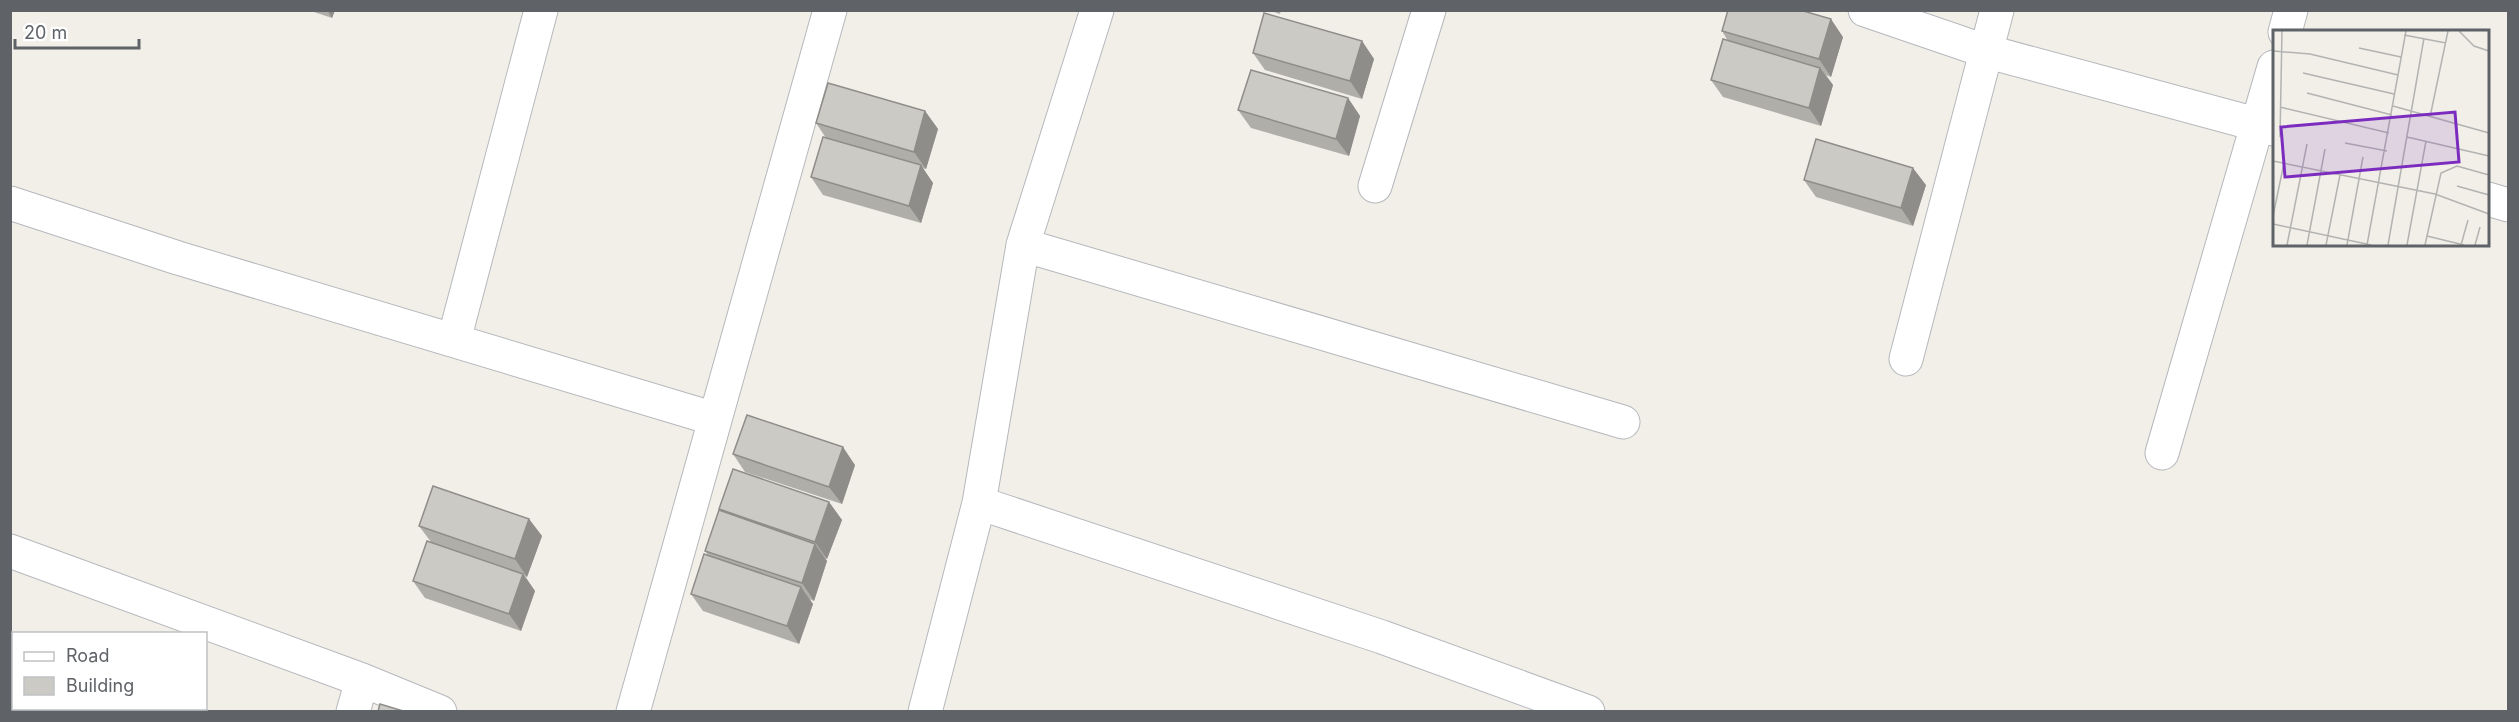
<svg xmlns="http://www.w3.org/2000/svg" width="2519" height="722" viewBox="0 0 2519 722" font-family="Inter,sans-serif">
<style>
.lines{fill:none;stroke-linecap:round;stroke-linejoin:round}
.minor-casing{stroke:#b5b8bc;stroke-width:35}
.minor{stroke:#fff;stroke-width:33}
.wall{fill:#afaea9}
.shaded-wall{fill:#8f8d8a}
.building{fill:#cccac5;stroke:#8f8d8a;stroke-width:1.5}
.inset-road{fill:none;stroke:#b3b3b1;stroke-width:1.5}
.view{fill:#7b2cbf;fill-opacity:0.15;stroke:#7b2cbf;stroke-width:3}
.inset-edge{fill:none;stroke:#5f6368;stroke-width:3}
</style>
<rect width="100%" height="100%" fill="#f1efe8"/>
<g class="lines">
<defs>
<path id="minor" d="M1865,10L1985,51L2274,129
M2285,32L2291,10
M1375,186L1429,10
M2488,199L2508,205
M10,203L178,258L715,419
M1023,245L1623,422
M454,340L541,10
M1906,359L1997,10
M2162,453L2274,67
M979,503L1382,637L1588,712
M10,551L362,680L440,712
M353,712L362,680
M633,712L830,10
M925,712L979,503L1023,245L1097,10"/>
</defs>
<use href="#minor" class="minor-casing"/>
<use href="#minor" class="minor"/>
</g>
<path class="wall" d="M308,10H335L332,18Z
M1268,10H1281L1280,14Z
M1722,31L1843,37L1831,77L1826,75L1833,85L1821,126L1723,97L1711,80L1728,41Z
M1362,41L1374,59L1362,99L1265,70L1253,53Z
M1348,98L1360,116L1349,156L1251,128L1238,110Z
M925,111L938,129L926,169L922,168L933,183L921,223L823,195L811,177L826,138L816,123Z
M1804,180L1926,185L1913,226L1816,197Z
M733,454L855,465L842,504L745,472Z
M829,502L842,520L827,559L825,558L827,561L814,601L809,599L813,604L799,644L703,611L691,594L708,555L705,551L720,511L719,509Z
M529,519L542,536L527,577L525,576L535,591L521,631L425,598L413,581L431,542L419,526Z"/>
<path class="shaded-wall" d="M327,10H335L332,18Z
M1831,19L1843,37L1831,77L1819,59Z
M1362,41L1374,59L1362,99L1350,81Z
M1820,68L1833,85L1821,126L1809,108Z
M1348,98L1360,116L1349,156L1336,139Z
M925,111L938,129L926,169L914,152Z
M921,165L933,183L921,223L909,206Z
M1913,168L1926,185L1913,226L1901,208Z
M843,447L855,465L842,504L829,487Z
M829,502L842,520L827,559L815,542Z
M529,519L542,536L527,577L515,559Z
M815,544L827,561L814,601L802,583Z
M523,574L535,591L521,631L509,614Z
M801,587L813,604L799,644L787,626Z"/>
<path class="building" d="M1728,10H1800L1831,19L1819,59L1722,31Z
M1264,13L1362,41L1350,81L1253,53Z
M1723,39L1820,68L1809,108L1711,80Z
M1251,70L1348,98L1336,139L1238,110Z
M828,83L925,111L914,152L816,123Z
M823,137L921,165L909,206L811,177Z
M1816,139L1913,168L1901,208L1804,180Z
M747,415L843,447L829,487L733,454Z
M733,469L829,502L815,542L719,509Z
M433,486L529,519L515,559L419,526Z
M719,510L815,544L802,583L705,551Z
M427,541L523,574L509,614L413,581Z
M704,554L801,587L787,626L691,594Z
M380,704L403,711H378Z"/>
<g transform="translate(2273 30)">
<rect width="216" height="216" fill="#f1efe8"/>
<path class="inset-road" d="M186,1L201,16L216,21M131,5L173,13M86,18L128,27M0,21L37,24L125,45M30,43L121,64M34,63L119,85M120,76L216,103M7,77L116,103M157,87L175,1M7,107L9,1M134,107L216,126M72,113L114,121M0,131L162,164L216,184M184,156L216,165M0,186L11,133M0,194L98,215M154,206L191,215M14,215L34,114M34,215L52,119M53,215L67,145M74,215L90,127M94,215L133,1M115,215L151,8M134,215L153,111M152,215L168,143L184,136L216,145M188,215L195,190M202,215L207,197"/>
<path class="view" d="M182,82L186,132L12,147L8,97Z"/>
<rect width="216" height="216" class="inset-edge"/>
</g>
<rect width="2519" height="722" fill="none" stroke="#5f6368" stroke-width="24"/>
<rect x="12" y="632" width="195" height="78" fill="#ffffff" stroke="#bfc1c3" stroke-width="1.5"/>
<rect x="24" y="652" width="30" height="9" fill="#ffffff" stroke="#bfc1c3" stroke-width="1.5"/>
<text x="66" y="662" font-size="18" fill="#5f6368">Road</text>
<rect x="24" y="677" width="30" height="18" fill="#cccac5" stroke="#bfc1c3" stroke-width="1.5"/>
<text x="66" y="692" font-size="18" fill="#5f6368">Building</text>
<path d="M15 39v9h124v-9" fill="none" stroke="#5f6368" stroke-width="3"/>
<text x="24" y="39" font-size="18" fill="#5f6368" stroke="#ffffff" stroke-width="4.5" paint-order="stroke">20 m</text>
</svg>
